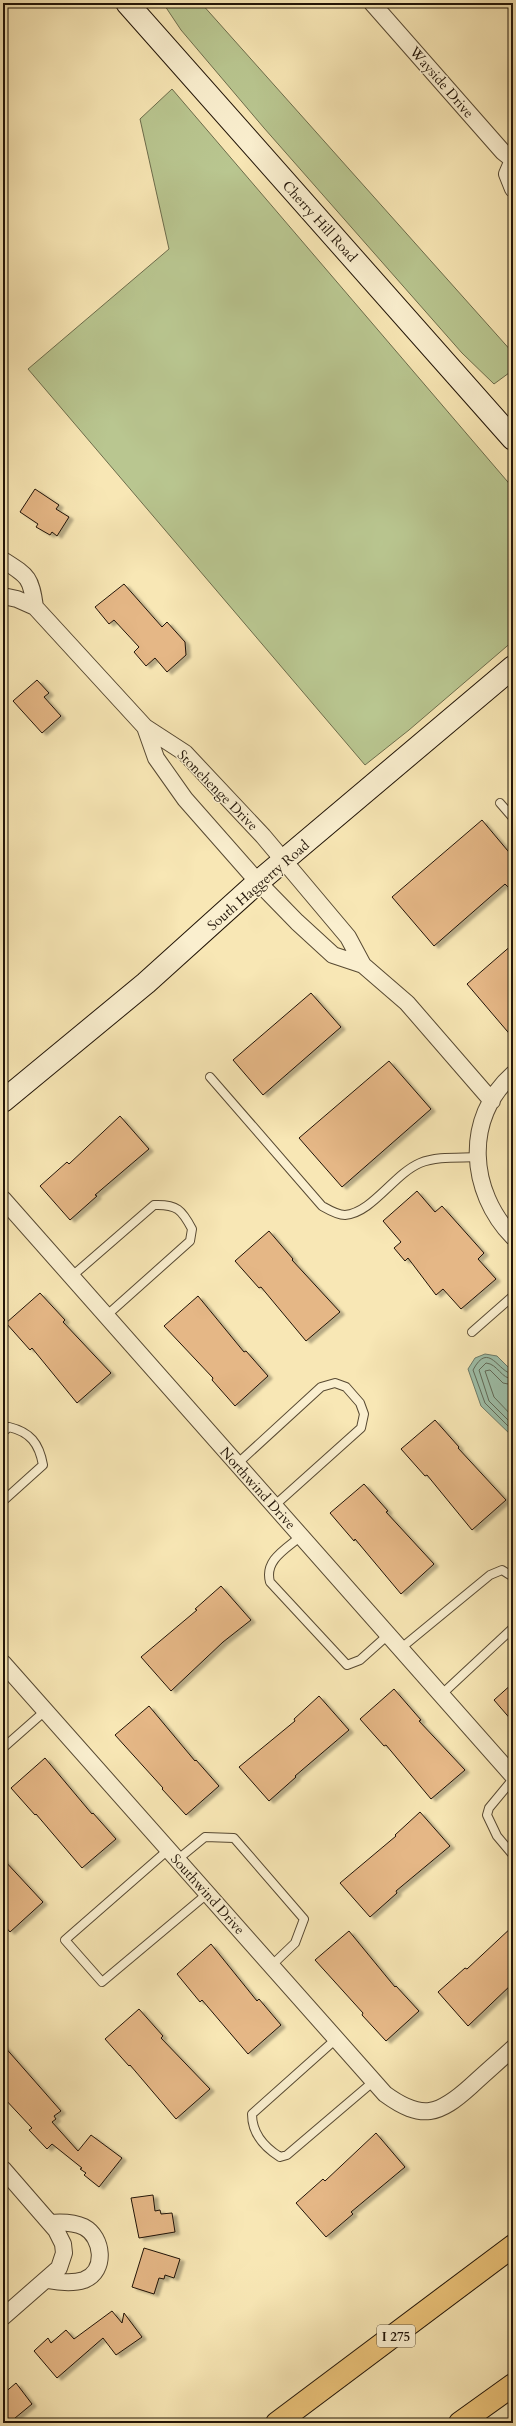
<svg xmlns="http://www.w3.org/2000/svg" width="516" height="2426" viewBox="0 0 516 2426" font-family="Cardo,serif">
<style>
.green{fill:#b9c690;stroke:#6d6d4c}
.water{fill:#9ec0aa;stroke:#6c7b69}
.lines{fill:none;stroke-linecap:round;stroke-linejoin:round}
.shore{stroke:#606a58;stroke-width:1}
.building{fill:#e5b786;stroke:#211407;filter:url(#shadow)}
.service-casing{stroke:#574932;stroke-width:10}
.minor-casing{stroke:#574932;stroke-width:18}
.secondary-casing{stroke:#211407;stroke-width:24}
.motorway-casing{stroke:#211407;stroke-width:24}
.service{stroke:#faefcf;stroke-width:8}
.minor{stroke:#faefcf;stroke-width:16}
.secondary{stroke:#faefcf;stroke-width:22}
.motorway{stroke:#ecc47a;stroke-width:22}
.labels{text-anchor:middle;stroke-width:3;stroke-linejoin:round;paint-order:stroke}
.shield{fill:#faefcf;stroke:#625643;stroke-width:1}
.shield-label{font-size:13px;font-weight:bold;fill:#211407}
.street-label{font-size:14px;fill:#211407;stroke:#faefcf}
</style>
<defs>
<filter id="shadow"><feDropShadow dx="4.5" dy="2.5" stdDeviation="1" flood-color="#0004"/></filter>
</defs>
<rect width="100%" height="100%" fill="#f8e7b5"/>
<filter id="stains"><feTurbulence type="fractalNoise" baseFrequency=".005" numOctaves="4"/><feColorMatrix values="0 0 0 0 .2 0 0 0 0 .09 0 0 0 0 .02 0 0 0 .5 -.17"/></filter>
<radialGradient id="worn" r=".72"><stop offset=".6" stop-color="#630" stop-opacity="0"/><stop offset="1" stop-color="#630" stop-opacity=".3"/></radialGradient>
<path class="green" d="M163,3H201L513,353V370L494,384L462,353L264,128L181,30Z
M172,89L513,488V641L409,730L365,765L28,369L169,249L140,119Z"/>
<path class="water" d="M485,1354L497,1356L513,1372V1437L481,1406L468,1369L475,1358Z"/>
<g class="lines">
<path class="shore" d="M513,1374C498,1373 489,1340 473,1370L485,1403L513,1431
M513,1379C501,1379 498,1364 486,1363L479,1370L489,1401L513,1425
M513,1385L503,1383L490,1370L485,1371L494,1397L513,1417"/>
</g>
<path class="building" d="M35,489L59,505L56,509L69,517L57,536L52,532L50,535L36,527L38,524L20,512Z
M124,584L162,627L167,622L185,642L186,655L167,672L155,658L146,666L134,652L139,647L114,620L109,624L95,607Z
M37,680L49,693L44,697L61,716L42,733L13,701Z
M482,820L513,857V892L505,884L434,946L392,897Z
M513,944V1038L467,984Z
M311,993L341,1027L263,1095L233,1060Z
M389,1061L431,1109L342,1187L299,1138Z
M120,1116L149,1149L95,1195L97,1196L70,1220L40,1186L67,1162L69,1164Z
M417,1191L435,1212L442,1206L484,1253L478,1259L496,1279L461,1309L443,1289L436,1295L408,1258L405,1261L394,1248L401,1242L383,1221Z
M269,1231L293,1259L292,1260L340,1312L306,1341L261,1287L259,1288L235,1261Z
M40,1293L65,1320L63,1322L111,1373L77,1403L32,1348L30,1350L6,1323Z
M198,1296L244,1352L246,1351L268,1376L235,1406L212,1380L213,1378L164,1326Z
M435,1420L459,1447L458,1448L506,1500L472,1530L427,1475L425,1476L401,1449Z
M364,1484L388,1511L386,1512L434,1564L401,1594L355,1539L354,1541L330,1513Z
M221,1586L251,1620L223,1642L171,1691L141,1657L197,1610L195,1609Z
M513,1683V1722L494,1700Z
M394,1689L421,1720L419,1721L465,1770L431,1799L386,1745L384,1746L360,1719Z
M319,1696L349,1730L295,1776L296,1777L269,1801L239,1767L295,1721L294,1719Z
M149,1706L195,1761L196,1760L219,1786L186,1815L162,1789L163,1788L115,1735Z
M45,1758L92,1814L93,1813L116,1839L82,1868L36,1814L35,1815L11,1788Z
M420,1812L450,1846L396,1891L397,1893L370,1917L340,1883L396,1836L395,1835Z
M3,1859L43,1902L10,1932L3,1924Z
M513,1926V1983L468,2026L438,1992L465,1968L467,1969Z
M349,1931L395,1987L396,1986L419,2011L386,2041L362,2015L363,2013L315,1960Z
M211,1944L257,2001L259,1999L281,2025L248,2054L202,2000L200,2002L177,1974Z
M139,2009L163,2036L161,2038L210,2089L176,2119L130,2065L129,2066L105,2039Z
M3,2045L61,2111L54,2116L56,2119L52,2122L78,2151L91,2135L122,2158L99,2187L84,2175L86,2173L80,2169L82,2168L52,2144L47,2149L29,2130L32,2128L3,2097Z
M376,2133L405,2167L351,2212L353,2214L326,2237L296,2203L323,2179L325,2181Z
M153,2195L155,2211L160,2210L161,2214L172,2213L175,2232L139,2238L131,2198Z
M144,2248L180,2259L174,2278L165,2275L164,2279L159,2278L154,2294L132,2287Z
M112,2311L122,2323L124,2313L142,2337L116,2355L103,2338L57,2378L34,2351L48,2338L51,2343L66,2330L74,2339Z
M16,2383L32,2404L9,2423H3V2394Z"/>
<g class="lines">
<defs>
<path id="service" d="M500,803L513,818
M210,1077L322,1206C329,1210 337,1215 345,1215C372,1213 394,1174 420,1163C437,1156 459,1158 478,1157
M71,1277L154,1205C177,1204 182,1210 192,1229L190,1241L106,1316
M472,1332L513,1296
M3,1432L9,1427C30,1432 39,1443 43,1465L3,1501
M237,1464L321,1387L335,1383L346,1387L360,1403L364,1414L361,1428L274,1506
M301,1536C286,1549 264,1560 270,1582L347,1665L360,1660L388,1635
M400,1649L490,1575L502,1570L513,1577
M441,1695L513,1628
M3,1748L45,1711
M513,1779L489,1808L487,1815L497,1836L513,1855
M168,1850L65,1940L102,1982L207,1894
M177,1860L205,1837L234,1838L304,1919L295,1943L271,1966
M336,2039L252,2114C252,2134 264,2147 280,2157L287,2155L374,2081"/>
<path id="minor" d="M372,3L503,152L513,160
M513,160L507,174L513,189
M3,560C28,576 31,577 35,607
M3,596L17,599L35,607L145,727L185,753L263,836L348,937L363,965
M145,727L156,758L185,799L258,882L297,922L333,955L363,965L407,1003L492,1101
M513,1074C463,1118 469,1192 513,1237
M3,1199L513,1776
M3,1663L385,2094C422,2121 439,2115 471,2086C485,2073 499,2061 513,2048
M3,2169L56,2230L63,2244L64,2253L59,2268L3,2317
M47,2280C58,2282 72,2284 84,2280C107,2271 103,2237 84,2227C73,2222 61,2222 50,2223"/>
<path id="secondary" d="M127,3L513,439
M3,1101L146,983L258,882L513,667"/>
<path id="motorway" d="M277,2423L513,2246
M460,2423L513,2385"/>
</defs>
<use href="#service" class="service-casing"/>
<use href="#minor" class="minor-casing"/>
<use href="#secondary" class="secondary-casing"/>
<use href="#motorway" class="motorway-casing"/>
<use href="#service" class="service"/>
<use href="#minor" class="minor"/>
<use href="#secondary" class="secondary"/>
<use href="#motorway" class="motorway"/>
</g>
<g class="labels">
<rect class="shield" x="377" y="2325" width="38" height="22" rx="3"/>
<g class="shield-label">
<text x="396" y="2341">I 275</text>
</g>
<g class="street-label">
<text transform="translate(442 82) rotate(49)" y="5">Wayside Drive</text>
<text transform="translate(320 221) rotate(48)" y="5">Cherry Hill Road</text>
<text transform="translate(218 790) rotate(45)" y="5">Stonehenge Drive</text>
<text transform="translate(258 885) rotate(-41)" y="5">South Haggerty Road</text>
<text transform="translate(258 1488) rotate(48)" y="5">Northwind Drive</text>
<text transform="translate(208 1894) rotate(48)" y="5">Southwind Drive</text>
</g>
</g>
<rect width="516" height="2426" fill="none" stroke="#f8e7b5" stroke-width="16"/>
<rect x="4" y="4" width="508" height="2418" fill="none" stroke="#211407" stroke-width="2"/>
<rect x="8" y="8" width="500" height="2410" fill="none" stroke="#211407"/>
<rect width="100%" height="100%" filter="url(#stains)"/>
<rect width="100%" height="100%" fill="url(#worn)"/>
</svg>
